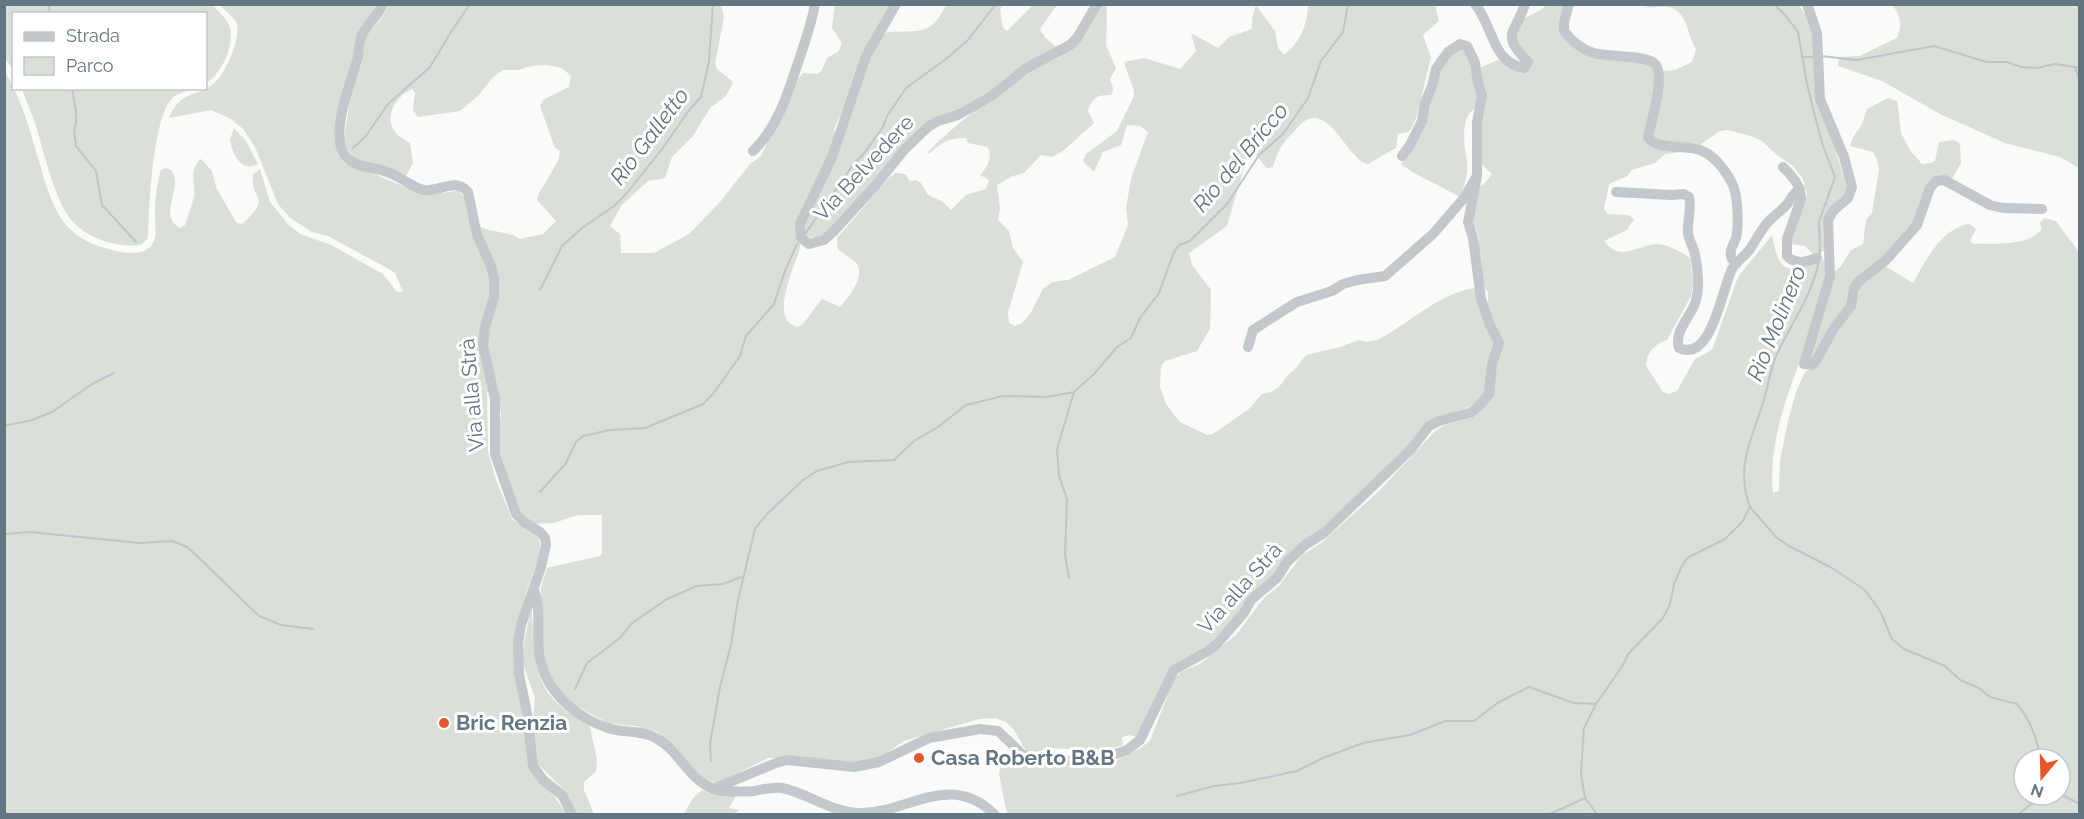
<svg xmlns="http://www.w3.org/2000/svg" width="2084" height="819" viewBox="0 0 2084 819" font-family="Raleway,sans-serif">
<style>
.green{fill:#dadfd7;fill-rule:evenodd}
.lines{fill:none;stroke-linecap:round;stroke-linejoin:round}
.stream{stroke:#bbc7cb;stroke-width:2}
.minor{stroke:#c3c8cc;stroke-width:10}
.poi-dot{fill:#e4572e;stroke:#fff;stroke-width:2}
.labels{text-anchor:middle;stroke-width:6;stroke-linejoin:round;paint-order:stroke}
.street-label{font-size:21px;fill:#657683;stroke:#fff}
.poi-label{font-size:21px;font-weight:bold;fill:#657683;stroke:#fff;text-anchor:start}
.water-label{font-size:22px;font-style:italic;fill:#60757c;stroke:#fff}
</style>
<rect width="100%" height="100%" fill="#fafaf8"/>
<path class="green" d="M5,4L213,5C218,11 228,20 230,28C235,45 221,75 206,83V14H14L13,70L5,58Z
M220,5H378L354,56L335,141L338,154L344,163L354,168L367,171L424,195L458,191L464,196L469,222L485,229L513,235L520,239L543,234L556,221L537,200L538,195L558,161L560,151L555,148L540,106L543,100L569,87L571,76L562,68L547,65L531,66L519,70H503L493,77L479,95L460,111L418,117L413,110L415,93L412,89C396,96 381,120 398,135C401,138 406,140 410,143L413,163L406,176L357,162L343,144L351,93L362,62L366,37L381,19L389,5H721L724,17L715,64L717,69L733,82L726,96L710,108L693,136L672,157L665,178L648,181L621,206L610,226L620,234L621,253H654L689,234L720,202L750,164L761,156L797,80L803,73L818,74L822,70L827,58L838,52L842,43L832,28L835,5H892L834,129L835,140C822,168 807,196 798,226C795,233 802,240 800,248C795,267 768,319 797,327L802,325L822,299L840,307C848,298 865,278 857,264C853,259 843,254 838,249L837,238L888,179L895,173L905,174L910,181L916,180L921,183L928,195L943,202L951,210L966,195L986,189L989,180L980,175C987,168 994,156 987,147L968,143L966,138C950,137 940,143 929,154L928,152C942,137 957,125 972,113C981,106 992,104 1000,96C1009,88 1017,79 1028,71C1040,63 1058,59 1069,50C1079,41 1093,16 1102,5L1106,6L1107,11L1106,45L1116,68L1110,79C1112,86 1115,88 1111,95C1098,95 1092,97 1088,111L1094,123L1063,151L1052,157L1041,155L1024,173L1013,176L997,185L1000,208L998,220L1009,231L1013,248L1023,262L1008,312L1009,323L1015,326L1022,323L1030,314L1043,289L1052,282L1068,280L1115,257L1128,225L1126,208L1131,179L1148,132L1140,126L1127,125L1121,145L1103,152L1094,172L1083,161L1086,154L1117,131L1134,96V91L1124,62L1144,58L1180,69L1196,51L1191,33L1218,48L1229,37L1252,29V19L1256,5L1275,31L1278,48L1284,55C1301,41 1307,26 1308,5H1435L1439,21L1423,35L1431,57L1417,116L1411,129L1408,132L1398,134L1396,148L1368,164L1362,162C1341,146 1324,97 1297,128C1283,143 1279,147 1273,167L1267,168L1253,152L1247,157L1227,226L1189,253L1192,265L1211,290L1210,329L1197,351L1165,361L1161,366L1160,387L1166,404L1180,422L1207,435L1213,434L1249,409L1262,394L1271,392L1279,387L1289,374L1296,368L1306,355L1340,347L1359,340L1366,342L1378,340C1408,324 1442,291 1476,288L1495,341L1486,392L1478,401L1465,409L1437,418L1274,576L1215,641L1175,665L1136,737L1129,735L1122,737L1123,745C1105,753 1071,749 1051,748C1045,748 1038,752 1032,754L1025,749L1014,730L1006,722L995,718L979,719L904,741L885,754L866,762L841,764L798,758H768L718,783L706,782L672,744L657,732L636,726L610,724L568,702L554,686L544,664L541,638V587L547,568L600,556L602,553V515H578L554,523L533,524L518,509L498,446L501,414L497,394L487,392L488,451L495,477L512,519L537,536L540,544L539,557L527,590L515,634L532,770L536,779L551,792L567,814H5L4,70C20,96 29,126 37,155C45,180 51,211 71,230C84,243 103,248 121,252C132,254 147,254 153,243C158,234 154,220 155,211C155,197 157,183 161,170L166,168L171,170C185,187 156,214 180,228L185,225C188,216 192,206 194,196C196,182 188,170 201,159L212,171L216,187L234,219L237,223L242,224C274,195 250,203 253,174L260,169L270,202L288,224L300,234L331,245L383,274L397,292H403L395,273L387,268L328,236L312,232L290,218L278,204L255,147L243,129L231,119L211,110L169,118C181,91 192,98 212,85C224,78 243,35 236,22C232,16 225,10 220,5Z
M946,5H1002L1000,10L1003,28L1007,31L1033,5H1057L1040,29L1045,37L1058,49L997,89L968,106L941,117L835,227L818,238L806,237L802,231L870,53L884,34L888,32C918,30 931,37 946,5Z
M1546,5H1566L1569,42L1643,60L1661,71L1675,70L1692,62L1696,49C1687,34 1687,10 1668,7C1656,5 1654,10 1640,5H1799L1809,20L1815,47V84L1847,187C1845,205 1825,210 1823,226C1822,234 1825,243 1826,250L1814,255L1805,246L1790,244L1807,194L1803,179L1793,166L1777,155L1762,141L1751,136L1727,130L1720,131L1691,151L1665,154L1655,163L1632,170L1627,176L1609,184L1604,209L1608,214L1628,215L1634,219L1627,230L1604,241C1607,244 1610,248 1614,250C1626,256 1643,245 1656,244C1667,244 1682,252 1690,258L1693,282L1691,296L1667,340C1652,346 1648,351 1646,366L1663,392L1669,394L1677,391L1695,359L1712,350L1738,277L1772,235C1780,280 1790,270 1827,259C1821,339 1765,411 1773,493L1779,491L1780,460L1788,421L1796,392L1805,372L1815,367L1824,356L1837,332L1853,310L1861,286L1885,266L1913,283C1925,261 1942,228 1969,224L1976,229L1970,241L1974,244C1995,243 2028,247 2042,229L2040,223L2044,218L2056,221L2079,252V814H1007L999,774L1001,763L1009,757L1047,767L1105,765L1122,758L1139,749L1150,741L1174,679L1181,672L1200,664L1237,634L1255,609L1266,596L1279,586L1302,555L1320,544L1380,490L1435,431L1445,425L1471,418L1487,403L1494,392L1495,324L1488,306V292L1483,285L1479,255V237L1472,218L1479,187L1484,184L1492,174L1480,163L1479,68L1498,60L1527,70L1514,42L1521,20L1541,10ZM2024,759H2060V795H2024Z
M1892,5H2079V168L2060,157L2005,143L1940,114L1882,81L1838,66L1839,57L1859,56L1897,38C1902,26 1901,14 1892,5Z
M1460,48L1466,50L1479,94L1477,107C1458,117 1465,147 1467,164C1468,175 1464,187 1460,197L1414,173L1401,164L1407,155L1438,73L1455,51Z
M22,89H192C187,91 179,93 175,96C152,111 149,211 148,238L141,245C118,248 89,239 73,222C54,201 44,151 35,123C31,112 26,100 22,89Z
M1888,98L1897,101L1901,133L1910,150L1922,164L1931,163L1935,161L1939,142L1953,140L1958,142L1960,145L1961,163L1952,179L1941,177L1919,217L1876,265L1810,362L1834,272L1841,266L1851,250L1863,244L1866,220L1872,213L1879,170L1877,160L1873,152L1850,146C1852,136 1858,132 1862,124C1864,119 1865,114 1867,109Z
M234,128L246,141L258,164C241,173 232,154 230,139Z
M531,609C534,620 532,631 533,642C536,685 551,706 589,723L597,759L596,771L584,782V790L594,814H574L566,792L536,762L533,723L535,698L523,664V647Z
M702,790L712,794L736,796L729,808L739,810L734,814H684L693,798Z"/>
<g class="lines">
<path class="stream" d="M48,4L51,14
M1774,4L1785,15L1798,32L1807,84L1817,124L1823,146L1835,177L1819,222L1820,255
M1821,56L1857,60L1934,46L1987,62H2007L2021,67L2036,68L2055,64L2080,68
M1804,57H1816
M2075,68L2080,82
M72,88L76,112V123L74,130L76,146L96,171L102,205L136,242
M353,148L366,136L388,104L430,67L451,32L470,4
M805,234L852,166L865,152L883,127L887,116L906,88L946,59L967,41L996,4
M540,290L562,246L582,228L614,206L627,193L662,149L690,109L701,97L709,61L713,4
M4,426L32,420L52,412L92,384L114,373
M540,492L566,463L576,442L583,436L610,430L645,428L703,404L713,394L740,356L746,336L774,304L785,271L797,244
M1750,507L1776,537L1789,546L1832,568L1865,590L1880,611L1892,639L1904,649L1945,666L1960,680L1979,688L1990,697L2017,704C2030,719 2038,740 2040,759
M4,534L30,532L140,543L172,541L187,547L196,555L259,616L281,625L313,629
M1069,578L1065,555L1067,499L1059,476L1057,449L1074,392L1094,374L1117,347L1131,338L1140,318L1159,293L1174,252L1179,245L1190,241L1227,204L1259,155L1283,134L1308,98L1321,61L1343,32L1348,4
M575,689L587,663L620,638L631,624L651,610L667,599L697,586L723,584L744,576
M711,761L710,744L720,687L731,645L738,600L755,529L767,514L803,480L817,471L848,462L894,460L914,441L938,427L966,405L1003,396L1047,397L1074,392
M2060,794L2080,804
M1177,796L1214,786L1240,783L1297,771L1323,758L1363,743L1410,735L1445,721H1474L1499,702L1529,687L1574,703L1596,704
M1550,814L1585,798
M1597,814L1585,798L1581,774L1584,728L1596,704L1621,668L1629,653L1663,618L1670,604L1674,584L1681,568L1687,558L1725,539L1742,522L1750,507C1734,466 1754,435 1765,396C1769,383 1770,369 1776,356C1791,323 1812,297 1819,260
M2019,814L2030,805L2035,795"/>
<path class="minor" d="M383,4C378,16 368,24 362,35C359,42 359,50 358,57C352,80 326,140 348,159C358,168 375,167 387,172C400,176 411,187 424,190C440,192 455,177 468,192L477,235L491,266L494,278V297L485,327L483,345L495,399V454L516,514L524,522L540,532L545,538L546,545L541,567L521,625L518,644L519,674L527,713L533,766L543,780L562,795L572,814
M896,4L866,56L832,157L800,224L801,238L809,244L824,240L833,232L876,185L904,150L928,127L938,121L958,115L992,96L1025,69L1070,45L1077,38L1097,4
M1475,4C1493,25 1492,63 1524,68L1528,62C1499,33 1516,34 1525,4
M1569,4L1564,22V31C1572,41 1582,50 1594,53C1607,57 1650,55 1656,65C1665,77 1651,123 1648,137C1657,151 1684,144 1700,150C1714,155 1725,170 1732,183C1738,194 1739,226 1736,238C1734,244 1729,250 1731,256C1731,259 1734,261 1737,263
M1807,4L1817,33L1820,99L1844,157L1852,187L1848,198L1833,211L1828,220L1830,276L1804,364L1812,365L1817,359L1834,328L1851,306L1854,289L1858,282L1886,260L1917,225L1930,188L1936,181L1944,180L1990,205L2003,208L2042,209
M753,151C780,125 789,88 801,54C806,38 812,22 815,4
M1783,167C1792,176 1801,185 1801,199L1787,239V256C1796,265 1806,262 1817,258
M1616,192L1671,195L1684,194L1689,197C1692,209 1687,221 1688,233C1689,241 1694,248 1695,255C1698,270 1700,292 1694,306C1688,319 1674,333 1679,348C1712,363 1722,288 1732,269C1737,261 1745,256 1750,249C1756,240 1761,230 1768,222C1774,215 1783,210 1788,203C1792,197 1794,192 1800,189
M1248,347L1253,330L1297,302L1332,291L1343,284L1357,280L1385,276L1433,234L1464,198L1477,176V122L1482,95L1478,83L1475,63L1467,46L1460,44L1448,52L1436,69L1432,86L1425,103L1422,121L1410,145L1402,156
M534,590C543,613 534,639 541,663C549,695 580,720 611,729C625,733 642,730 656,738C680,751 685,776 713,789L776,763L787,760L854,767L879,762L929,738L980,729L998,731L1022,754L1046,761L1099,760L1127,750L1140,740L1174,670L1208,651L1217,644L1244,613L1251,600L1277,578L1287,562L1305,545L1324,533L1398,462L1412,448L1429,426L1439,421L1470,413L1479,406L1489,394L1492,364L1499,343L1490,325L1481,299L1473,238L1468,222L1477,176
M713,789C727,792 741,792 754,791C763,789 773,787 782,788C808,793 832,813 860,813C907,814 950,770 994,814"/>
</g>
<g class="poi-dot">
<circle cx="444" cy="723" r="6"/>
<circle cx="919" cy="758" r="6"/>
</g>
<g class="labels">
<g class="street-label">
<text transform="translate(864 168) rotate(-47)" y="7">Via Belvedere</text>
<text transform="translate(472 395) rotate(-95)" y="7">Via alla Strà</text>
<text transform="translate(1240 588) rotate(-48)" y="7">Via alla Strà</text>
</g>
<g class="poi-label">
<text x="456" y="730">Bric Renzia</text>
<text x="931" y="765">Casa Roberto B&amp;B</text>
</g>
<g class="water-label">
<text transform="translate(649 136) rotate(-53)" y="8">Rio Galletto</text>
<text transform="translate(1240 157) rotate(-50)" y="8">Rio del Bricco</text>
<text transform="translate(1776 323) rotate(-68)" y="8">Rio Molinero</text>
</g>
</g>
<rect width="2084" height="819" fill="none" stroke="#657683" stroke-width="12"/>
<rect x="12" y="12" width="195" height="78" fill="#ffffff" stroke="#c1c8cd" stroke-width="1.5"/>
<rect x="24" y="32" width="30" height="9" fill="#c3c8cc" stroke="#c1c8cd" stroke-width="1.5"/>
<text x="66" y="42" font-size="18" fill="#657683">Strada</text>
<rect x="24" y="57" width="30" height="18" fill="#dadfd7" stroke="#c1c8cd" stroke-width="1.5"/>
<text x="66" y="72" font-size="18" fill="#657683">Parco</text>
<g transform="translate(2042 777) rotate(199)"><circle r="28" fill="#ffffff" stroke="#c1c8cd" stroke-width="1.5"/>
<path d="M0-4.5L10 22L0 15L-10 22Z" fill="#e4572e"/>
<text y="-9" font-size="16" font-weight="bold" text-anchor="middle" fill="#657683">N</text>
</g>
</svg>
